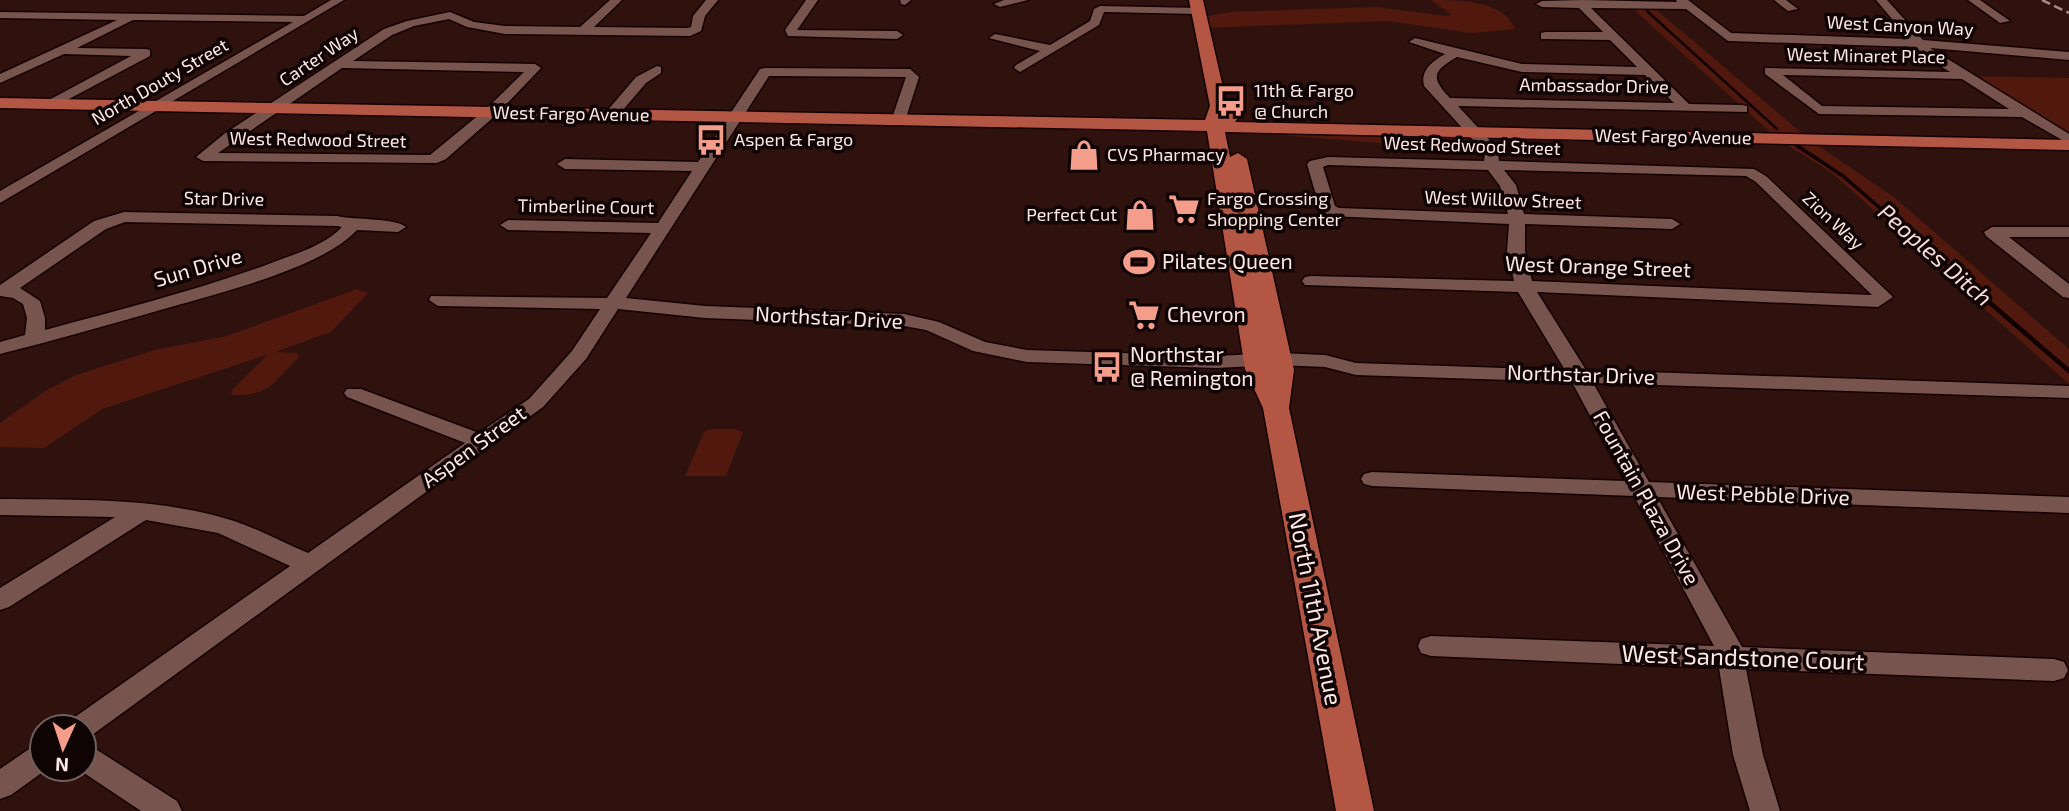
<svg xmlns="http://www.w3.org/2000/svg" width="2069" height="811" viewBox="0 0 2069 811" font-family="'Exo 2',sans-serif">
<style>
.green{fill:#51180e}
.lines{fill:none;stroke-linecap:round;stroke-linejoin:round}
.stream-far2{stroke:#100;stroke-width:2.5}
.stream-far1{stroke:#100;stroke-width:3.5}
.stream{stroke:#100;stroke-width:4.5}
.minor-casing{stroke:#150100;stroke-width:3}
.major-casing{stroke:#150100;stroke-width:3}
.minor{fill:#77544d;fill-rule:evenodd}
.major{fill:#b45644;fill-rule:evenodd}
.rail{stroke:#a48b86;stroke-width:2.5;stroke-dasharray:9 4.5;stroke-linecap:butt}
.labels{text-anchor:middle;stroke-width:7;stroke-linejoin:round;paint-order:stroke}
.far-street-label{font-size:18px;fill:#fee8e4;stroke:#0f0403}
.far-poi-label{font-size:18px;fill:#fee8e4;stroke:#0f0403;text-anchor:start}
.poi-label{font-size:21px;fill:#fee8e4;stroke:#0f0403;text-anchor:start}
.street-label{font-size:21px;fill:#fee8e4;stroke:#0f0403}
.water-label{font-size:23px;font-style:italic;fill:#f7dcd6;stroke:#0f0403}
.near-street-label{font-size:24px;fill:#fee8e4;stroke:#0f0403}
</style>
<rect width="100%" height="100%" fill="#2f120d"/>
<path class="green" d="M1431,0C1459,0 1504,0 1515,29L1471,33L1388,21L1202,28L1200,18L1229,12L1376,7L1446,16L1452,15Z
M1623,0H1645L1810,140L1895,198L2069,349V384L1832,173L1778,139Z
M1961,76L2069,78V140Z
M1469,128L1491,159L1478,151L1231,131Z
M357,289L368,293L331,332L275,352L297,353L299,357C273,382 271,396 232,395L231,391L267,355L102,409L44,448L0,447V423L47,390L76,375L155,350L227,336Z
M710,429H735L743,432L726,476H685L704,432Z"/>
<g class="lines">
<path class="stream-far2" d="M1647,11L1777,129"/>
<path class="stream-far1" d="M1796,145L1843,176L1991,304"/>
<path class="stream" d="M1989,302L2069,371"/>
<defs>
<path id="minor" d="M331,0H344L0,203V191L293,22L133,20L77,48L146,49L150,50V56L52,108L47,107V101L131,56L64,54L0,83V74L117,20L0,18V12L304,16Z
M610,0H622L594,27L688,28L691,27L693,16L706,0H718L705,16L701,31L690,36L505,34L467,27L449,19L414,26L392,35L353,61L535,64L541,68L496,115L446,159L437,163L203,161L196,157L224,134L384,29L407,21L450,12L474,22L505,26L580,27ZM342,68L524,72L486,109L430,155L218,153Z
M806,0H818L797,30L897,31L903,35L897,39L788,36L785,30Z
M900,0H911L905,5L901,4Z
M1004,0H1028L1000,7L994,4Z
M1583,0L1677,2L1676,0H1688L1731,33L1909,39L1876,0H1887L1923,40L2069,52V60L1930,48L2069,134V144L2022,117L1819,114L1765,74V68L1950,72L1924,56L1916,47L1728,41L1686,9L1591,8L1689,104L1742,105L1747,106V112L1458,106L1498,149L1499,161L1754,169L1766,176L1893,297L1878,307L1537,292L1586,370L2069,386V398L1593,383L1649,482L2069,497V513L1657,497L1742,647L2054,659L2064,662L2068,670L2064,678L2054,681L1746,669L1763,755L1780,811H1750L1733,755L1719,668L1431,656L1421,653L1418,646L1421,639L1431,636L1714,646L1634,496L1372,486L1364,484L1361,479L1364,474L1372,472L1625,481L1572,382L1356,375L1325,367L1279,365L1216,368L1027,362L973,351L926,330L904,326L705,318L618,309L586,359L543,407L92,735L84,738V727H68L72,719L290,566L218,533L146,520L9,607L0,610V588L115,517L0,515V499C78,500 159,497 234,521C259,529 283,543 308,553L465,443L347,397L344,393L347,389H361L479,433L529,399L572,351L600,309L438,306L429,300L431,296L607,298L651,233L508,230L500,225L508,220L658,223L692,171L565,169L557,164L565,159L698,162L760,69L765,68L910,69L919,77L905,121L898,125L891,121L906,77L769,76L626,298L705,306L904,314L939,322L985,342L1027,350L1216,356L1279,353L1325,355L1356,363L1565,370L1518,292L1305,285L1302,281L1305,277L1311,276L1514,281L1507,251L1509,224L1330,216L1320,209L1307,164L1310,161L1328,157L1484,161L1485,153L1424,86C1420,70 1433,61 1445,54L1409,42L1415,38L1522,64L1637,67L1610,40L1541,39V33L1545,32H1603L1579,8L1542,7L1536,4L1542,1ZM1457,57L1522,72L1645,75L1674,103L1450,98C1430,77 1433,71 1457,57ZM1783,75L1962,79L2009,109L1822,106ZM1328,165L1488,170L1500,186L1508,214L1339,208L1335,206L1323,167ZM1504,170L1746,176L1756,182L1872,295L1532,281L1525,251V224L1672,229L1680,224L1672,219L1524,214L1516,185Z
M1774,0H1786L1798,9L1788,11Z
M1968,0H1980L2010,21L2000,23Z
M1100,6L1199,8L1205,11L1199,14L1104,12L1099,25L1020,72L1014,68L1016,65L1040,51L989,38L995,34L1050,45L1090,21L1094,9Z
M657,66L661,67V73L646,83L617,117H607V111L636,77Z
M124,212L337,216C354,220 396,218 406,227L398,232L357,230C322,268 222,292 171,307C114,323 57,340 0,354V342L25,335L27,318L23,304L13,298L0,296V285L94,221ZM125,222L337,226L342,227C323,247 291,255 266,265C194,291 119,310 45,330V318L40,301L20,288L106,229Z
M1992,227H2069V237H2009L2069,284V298L2063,297L1986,236L1984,232Z
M42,743V769H47L11,795L0,799V769L32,747Z
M84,744L94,748L177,801L182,811H141L78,769H84Z"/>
<path id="major" d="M1189,0H1203L1227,105L1238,118L1235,122L2069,140V150L1225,132L1230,157L1238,153L1247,159L1294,370L1289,408L1374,811H1336L1263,408L1245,369L1207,131L0,108V98L1205,120L1210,106Z"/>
</defs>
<use href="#minor" class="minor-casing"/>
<use href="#major" class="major-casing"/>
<use href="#minor" class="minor"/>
<use href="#major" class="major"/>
<path class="rail" d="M2042,0L2069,13"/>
</g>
<defs>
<symbol id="bus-bare" viewBox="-9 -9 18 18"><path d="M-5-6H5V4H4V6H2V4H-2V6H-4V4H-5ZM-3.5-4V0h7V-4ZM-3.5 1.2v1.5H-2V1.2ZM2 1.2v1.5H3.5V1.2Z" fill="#f49d8b" stroke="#0f0403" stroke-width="2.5" paint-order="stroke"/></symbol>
<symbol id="shop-bare" viewBox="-9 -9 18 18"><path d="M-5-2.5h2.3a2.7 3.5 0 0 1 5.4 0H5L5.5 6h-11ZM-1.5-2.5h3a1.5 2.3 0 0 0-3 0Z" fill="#f49d8b" stroke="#0f0403" stroke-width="2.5" paint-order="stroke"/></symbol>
<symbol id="supermarket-bare" viewBox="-9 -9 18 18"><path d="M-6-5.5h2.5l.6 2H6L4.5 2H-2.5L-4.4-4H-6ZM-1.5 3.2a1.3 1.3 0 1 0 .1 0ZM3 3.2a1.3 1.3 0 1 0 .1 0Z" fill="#f49d8b" stroke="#0f0403" stroke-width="2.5" paint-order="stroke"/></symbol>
<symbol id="stadium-bare" viewBox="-9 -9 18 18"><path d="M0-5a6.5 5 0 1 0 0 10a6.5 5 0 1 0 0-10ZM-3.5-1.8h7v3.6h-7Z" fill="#f49d8b" stroke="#0f0403" stroke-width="2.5" paint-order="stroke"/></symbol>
</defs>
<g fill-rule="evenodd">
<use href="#bus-bare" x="1209" y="79" width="44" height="44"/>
<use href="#bus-bare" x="689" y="118" width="44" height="44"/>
<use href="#shop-bare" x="1062" y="133" width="44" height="44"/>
<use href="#supermarket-bare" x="1162" y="187" width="44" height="44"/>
<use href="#shop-bare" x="1118" y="193" width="44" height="44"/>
<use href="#stadium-bare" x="1117" y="240" width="44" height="44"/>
<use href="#supermarket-bare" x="1122" y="293" width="44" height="44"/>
<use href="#bus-bare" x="1085" y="345" width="44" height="44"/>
</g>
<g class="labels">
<g class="far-street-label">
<text transform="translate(1900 26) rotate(3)" y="6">West Canyon Way</text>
<text transform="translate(1866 56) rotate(1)" y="6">West Minaret Place</text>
<text transform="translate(319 57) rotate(-34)" y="6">Carter Way</text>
<text transform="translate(160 82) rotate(-30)" y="6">North Douty Street</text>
<text transform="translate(1594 86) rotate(1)" y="6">Ambassador Drive</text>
<text transform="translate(571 114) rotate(1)" y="6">West Fargo Avenue</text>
<text transform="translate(1673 137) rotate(1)" y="6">West Fargo Avenue</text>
<text transform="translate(318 140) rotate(1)" y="6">West Redwood Street</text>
<text transform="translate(1472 146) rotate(2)" y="6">West Redwood Street</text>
<text transform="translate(224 199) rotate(1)" y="6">Star Drive</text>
<text transform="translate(1503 200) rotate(2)" y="6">West Willow Street</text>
<text transform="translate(586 207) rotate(1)" y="6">Timberline Court</text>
<text transform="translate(1833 221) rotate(43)" y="6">Zion Way</text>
</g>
<g class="far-poi-label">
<text x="1254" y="97">11th &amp; Fargo<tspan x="1254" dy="21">@ Church</tspan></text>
<text x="734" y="146">Aspen &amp; Fargo</text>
<text x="1107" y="161">CVS Pharmacy</text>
<text x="1207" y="205">Fargo Crossing<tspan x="1207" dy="21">Shopping Center</tspan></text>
<text x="1117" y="221" text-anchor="end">Perfect Cut</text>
</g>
<g class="poi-label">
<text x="1162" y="269">Pilates Queen</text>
<text x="1167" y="322">Chevron</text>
<text x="1130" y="362">Northstar<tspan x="1130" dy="24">@ Remington</tspan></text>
</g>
<g class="street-label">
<text transform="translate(1598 267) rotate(2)" y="7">West Orange Street</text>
<text transform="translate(198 268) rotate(-16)" y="7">Sun Drive</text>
<text transform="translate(829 318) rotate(3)" y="7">Northstar Drive</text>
<text transform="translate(1581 375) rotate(2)" y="7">Northstar Drive</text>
<text transform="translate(474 447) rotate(-36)" y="7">Aspen Street</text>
<text transform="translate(1763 495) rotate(2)" y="7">West Pebble Drive</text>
<text transform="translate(1646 498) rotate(61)" y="7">Fountain Plaza Drive</text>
</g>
<g class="water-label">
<text transform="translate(1935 255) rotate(41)" y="8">Peoples Ditch</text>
</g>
<g class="near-street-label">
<text transform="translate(1315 609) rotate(79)" y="8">North 11th Avenue</text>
<text transform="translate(1743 658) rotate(2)" y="8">West Sandstone Court</text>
</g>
</g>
<g transform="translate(63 748) rotate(183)"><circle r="33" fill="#0f0403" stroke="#6f5f5d" stroke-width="2"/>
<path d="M0-5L12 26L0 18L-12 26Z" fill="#f49d8b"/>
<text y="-10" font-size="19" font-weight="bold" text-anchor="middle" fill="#fee8e4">N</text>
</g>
</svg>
